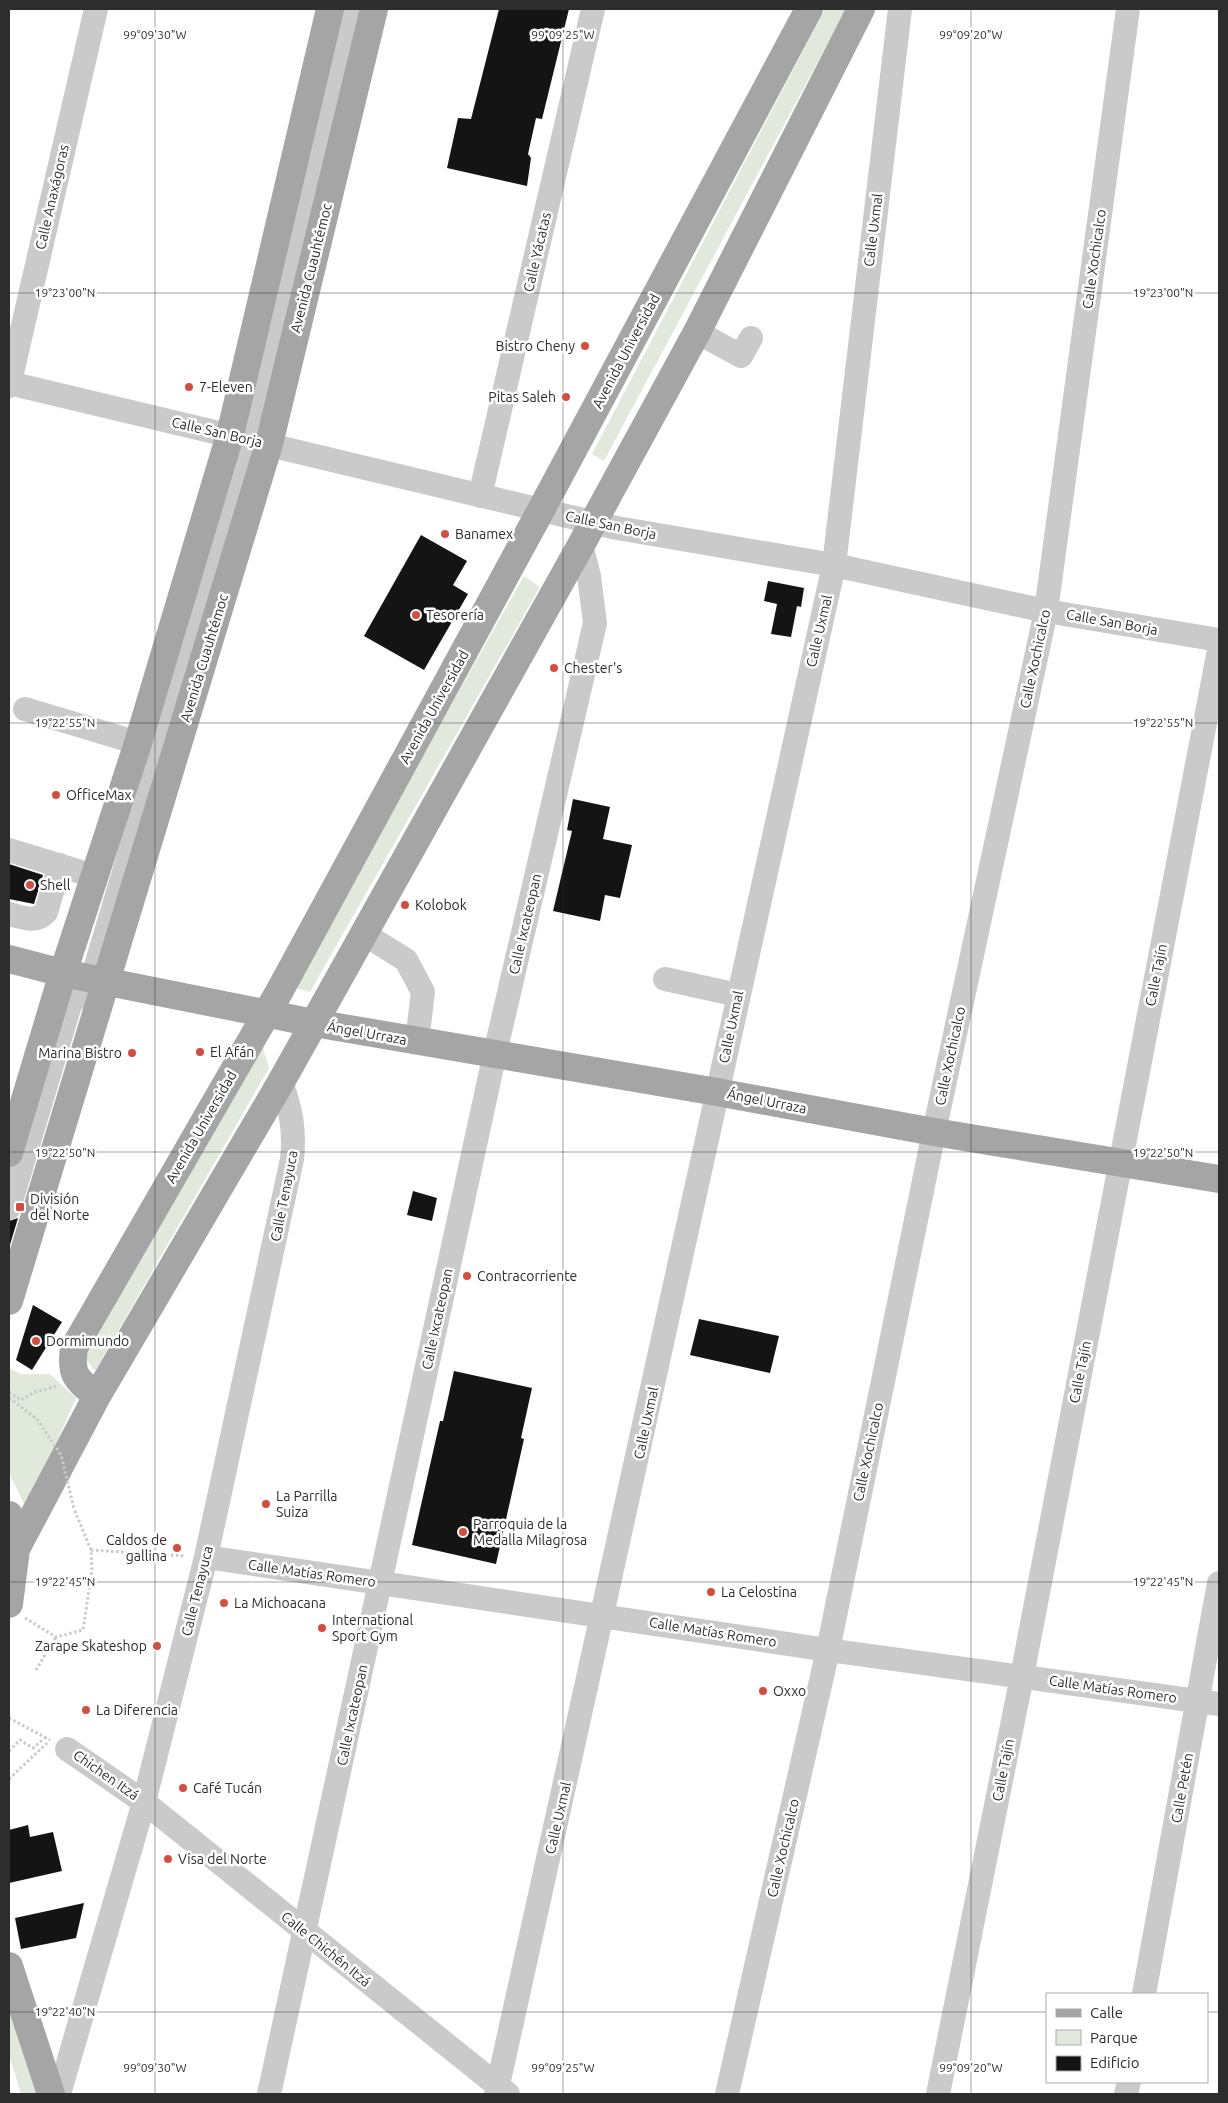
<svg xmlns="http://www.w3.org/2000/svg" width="1228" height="2103" viewBox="0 0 1228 2103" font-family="Ubuntu,sans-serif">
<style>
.green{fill:#e1e9dc}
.building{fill:#141414}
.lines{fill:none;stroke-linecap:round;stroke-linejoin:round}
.path{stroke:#cacaca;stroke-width:3;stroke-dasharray:2.5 2.5;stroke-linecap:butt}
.minor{stroke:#cacaca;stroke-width:24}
.major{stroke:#a5a5a5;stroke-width:28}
.path-bridge{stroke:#cacaca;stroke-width:3;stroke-dasharray:2.5 2.5;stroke-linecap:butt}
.ticks{fill:none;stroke:#2d2d2d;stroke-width:1;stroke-opacity:0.45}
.poi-dot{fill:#d24e42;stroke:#fff;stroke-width:2}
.labels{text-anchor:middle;stroke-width:5;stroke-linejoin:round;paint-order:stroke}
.street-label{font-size:14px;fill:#2d2d2d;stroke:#fff}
.poi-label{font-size:14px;fill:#2d2d2d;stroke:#fff;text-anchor:start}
.ticks-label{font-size:12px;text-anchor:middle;fill:#2d2d2d;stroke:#fff;stroke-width:5;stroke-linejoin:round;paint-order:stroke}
</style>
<rect width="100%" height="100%" fill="#fff"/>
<path class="green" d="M825,9H846L604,461L592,454Z
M524,576L540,587L310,992L292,987Z
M262,1045L269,1068L95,1371L85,1358Z
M9,1368L21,1374H50L76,1398L27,1510L9,1473Z
M9,2008L40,2094H21L9,2055Z"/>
<path class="building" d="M499,9H569L542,119L536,118L528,154L531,158L527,186L447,168L458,118L471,119Z
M421,535L467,561L453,585L468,594L424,670L364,636Z
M768,581L804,588L801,607L797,606L791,637L771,634L777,604L764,601Z
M573,799L610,807L603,839L632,845L620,898L605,895L600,921L553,911L572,831L567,830Z
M9,864L43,875L34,904L9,899Z
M413,1191L437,1198L432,1221L407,1215Z
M18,1218L9,1248V1221Z
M33,1305L62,1322L32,1370L16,1360Z
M699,1319L779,1336L770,1373L690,1355Z
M454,1371L532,1388L521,1438L524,1439L496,1564L412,1545L440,1421H443Z
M28,1825L30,1837L53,1832L62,1871L9,1883V1830Z
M84,1903L76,1938L21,1949L15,1918Z"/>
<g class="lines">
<path class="path" d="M9,1392L21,1400L35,1392L57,1386
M91,1550L185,1556
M25,1618L56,1637L83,1630L92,1570L91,1550L74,1509
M36,1670L56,1637
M9,1718L50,1740
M9,1751L20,1740L33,1748L46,1737
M9,1779L47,1743"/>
<path class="minor" d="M697,332L741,356L751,338
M9,383L617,528L834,565L1046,611L1219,640
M9,386L96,9
M480,496L593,9
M25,709L138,743
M9,850L94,876
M9,914C21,917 36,924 46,912L60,865
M364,934L406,960L423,992L417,1041
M665,979L738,995
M91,997L92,979L253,440L355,9
M9,1208L70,1005L92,979
M206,1557L828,1650L1219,1704
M67,1749L144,1802L508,2094
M1144,1994L1219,1583
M59,2094L144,1802L206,1557L292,1159C295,1130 291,1109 281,1082
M269,2094L495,1053L595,623L589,576L581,545
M496,2094L834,565L900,9
M727,2094L828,1650L934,1132L1046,611L1128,9
M938,2094L1022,1676L1219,650
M1126,2094L1129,2082"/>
<path class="major" d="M9,959L63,973L314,1023L717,1092L934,1132L1219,1179
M9,1153L63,973L138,743L230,435L330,9
M9,1301L269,444L374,9
M97,1396C76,1379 70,1375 74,1348L279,992L541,510L809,9
M9,1515L16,1549L9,1604
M16,1549L97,1396L281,1082L581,545L697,332L861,9
M9,1966L51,2094"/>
<path class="path-bridge" d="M9,1398L37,1419L61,1455L74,1509"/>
</g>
<path class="ticks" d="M155,9V2094M563,9V2094M971,9V2094M9,293H1219M9,723H1219M9,1152H1219M9,1582H1219M9,2012H1047M1207,2012H1219"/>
<g class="poi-dot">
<circle cx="585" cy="346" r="5"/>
<circle cx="189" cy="387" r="5"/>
<circle cx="566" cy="397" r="5"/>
<circle cx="445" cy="534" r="5"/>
<circle cx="416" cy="615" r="5"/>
<circle cx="554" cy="668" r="5"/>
<circle cx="56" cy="795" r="5"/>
<circle cx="30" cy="885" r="5"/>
<circle cx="405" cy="905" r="5"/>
<circle cx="200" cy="1052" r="5"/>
<circle cx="132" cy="1053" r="5"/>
<rect x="15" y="1202" width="10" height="10" rx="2.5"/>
<circle cx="467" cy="1276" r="5"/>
<circle cx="36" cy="1341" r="5"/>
<circle cx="266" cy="1504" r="5"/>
<circle cx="463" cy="1532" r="5"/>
<circle cx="177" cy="1548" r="5"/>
<circle cx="711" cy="1592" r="5"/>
<circle cx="224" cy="1603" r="5"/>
<circle cx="322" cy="1628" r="5"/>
<circle cx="157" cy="1646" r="5"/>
<circle cx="763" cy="1691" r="5"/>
<circle cx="86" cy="1710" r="5"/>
<circle cx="183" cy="1788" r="5"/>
<circle cx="168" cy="1859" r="5"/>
</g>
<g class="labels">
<g class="street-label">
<text transform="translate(52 197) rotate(-77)" y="5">Calle Anaxágoras</text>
<text transform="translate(873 230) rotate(-83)" y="5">Calle Uxmal</text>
<text transform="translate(537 252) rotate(-77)" y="5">Calle Yácatas</text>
<text transform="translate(1094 259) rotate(-82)" y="5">Calle Xochicalco</text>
<text transform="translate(311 268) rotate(-76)" y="5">Avenida Cuauhtémoc</text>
<text transform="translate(626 351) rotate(-62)" y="5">Avenida Universidad</text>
<text transform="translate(217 432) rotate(13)" y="5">Calle San Borja</text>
<text transform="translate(611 525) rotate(12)" y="5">Calle San Borja</text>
<text transform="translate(1112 622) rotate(10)" y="5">Calle San Borja</text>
<text transform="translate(819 631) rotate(-77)" y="5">Calle Uxmal</text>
<text transform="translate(204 658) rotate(-73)" y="5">Avenida Cuauhtémoc</text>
<text transform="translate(1035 659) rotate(-78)" y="5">Calle Xochicalco</text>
<text transform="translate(434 707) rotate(-61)" y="5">Avenida Universidad</text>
<text transform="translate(525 924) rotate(-77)" y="5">Calle Ixcateopan</text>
<text transform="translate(1156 975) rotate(-79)" y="5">Calle Tajín</text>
<text transform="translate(731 1027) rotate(-78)" y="5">Calle Uxmal</text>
<text transform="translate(367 1033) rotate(10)" y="5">Ángel Urraza</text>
<text transform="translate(950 1056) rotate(-78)" y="5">Calle Xochicalco</text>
<text transform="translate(767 1101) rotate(11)" y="5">Ángel Urraza</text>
<text transform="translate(201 1127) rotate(-60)" y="5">Avenida Universidad</text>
<text transform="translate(284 1196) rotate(-79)" y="5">Calle Tenayuca</text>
<text transform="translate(437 1319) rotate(-78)" y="5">Calle Ixcateopan</text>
<text transform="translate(1080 1372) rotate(-79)" y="5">Calle Tajín</text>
<text transform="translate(646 1423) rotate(-78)" y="5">Calle Uxmal</text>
<text transform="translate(868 1452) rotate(-78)" y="5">Calle Xochicalco</text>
<text transform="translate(312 1573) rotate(8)" y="5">Calle Matías Romero</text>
<text transform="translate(197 1591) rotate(-76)" y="5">Calle Tenayuca</text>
<text transform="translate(713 1632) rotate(9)" y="5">Calle Matías Romero</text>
<text transform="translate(1113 1689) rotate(8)" y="5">Calle Matías Romero</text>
<text transform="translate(352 1715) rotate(-78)" y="5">Calle Ixcateopan</text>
<text transform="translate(1003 1770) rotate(-79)" y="5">Calle Tajín</text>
<text transform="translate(106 1775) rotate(35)" y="5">Chichen Itzá</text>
<text transform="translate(1182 1788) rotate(-80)" y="5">Calle Petén</text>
<text transform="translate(558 1818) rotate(-77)" y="5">Calle Uxmal</text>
<text transform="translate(783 1848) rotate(-77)" y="5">Calle Xochicalco</text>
<text transform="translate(326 1949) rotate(39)" y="5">Calle Chichén Itzá</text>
</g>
<g class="poi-label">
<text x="575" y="351" text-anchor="end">Bistro Cheny</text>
<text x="199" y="392">7-Eleven</text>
<text x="556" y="402" text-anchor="end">Pitas Saleh</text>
<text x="455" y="539">Banamex</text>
<text x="426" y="620">Tesorería</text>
<text x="564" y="673">Chester's</text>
<text x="66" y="800">OfficeMax</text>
<text x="40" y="890">Shell</text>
<text x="415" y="910">Kolobok</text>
<text x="210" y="1057">El Afán</text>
<text x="122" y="1058" text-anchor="end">Marina Bistro</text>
<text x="30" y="1204">División<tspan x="30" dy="16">del Norte</tspan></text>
<text x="477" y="1281">Contracorriente</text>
<text x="46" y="1346">Dormimundo</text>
<text x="276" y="1501">La Parrilla<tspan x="276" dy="16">Suiza</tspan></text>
<text x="473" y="1529">Parroquia de la<tspan x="473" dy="16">Medalla Milagrosa</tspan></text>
<text x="167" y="1545" text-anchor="end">Caldos de<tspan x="167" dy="16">gallina</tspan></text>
<text x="721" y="1597">La Celostina</text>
<text x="234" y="1608">La Michoacana</text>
<text x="332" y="1625">International<tspan x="332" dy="16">Sport Gym</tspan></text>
<text x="147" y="1651" text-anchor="end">Zarape Skateshop</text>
<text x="773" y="1696">Oxxo</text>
<text x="96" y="1715">La Diferencia</text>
<text x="193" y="1793">Café Tucán</text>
<text x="178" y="1864">Visa del Norte</text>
</g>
</g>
<g class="ticks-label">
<text x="155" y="39">99°09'30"W</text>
<text x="563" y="39">99°09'25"W</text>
<text x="971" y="39">99°09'20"W</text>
<text x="65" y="297">19°23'00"N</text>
<text x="1163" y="297">19°23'00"N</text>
<text x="65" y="727">19°22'55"N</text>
<text x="1163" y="727">19°22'55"N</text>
<text x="65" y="1157">19°22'50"N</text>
<text x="1163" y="1157">19°22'50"N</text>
<text x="65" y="1586">19°22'45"N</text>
<text x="1163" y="1586">19°22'45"N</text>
<text x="65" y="2016">19°22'40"N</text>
<text x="155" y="2072">99°09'30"W</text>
<text x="563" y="2072">99°09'25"W</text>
<text x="971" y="2072">99°09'20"W</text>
</g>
<rect width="1228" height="2103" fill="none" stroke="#2d2d2d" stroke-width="20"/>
<rect x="1046" y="1993" width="162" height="90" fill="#ffffff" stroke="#ababab"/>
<rect x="1056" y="2009" width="25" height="8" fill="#a5a5a5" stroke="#ababab"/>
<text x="1090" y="2018" font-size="15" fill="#2d2d2d">Calle</text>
<rect x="1056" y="2030" width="25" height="15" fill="#e1e9dc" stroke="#ababab"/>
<text x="1090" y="2043" font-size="15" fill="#2d2d2d">Parque</text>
<rect x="1056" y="2056" width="25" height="15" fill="#141414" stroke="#ababab"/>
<text x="1090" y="2068" font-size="15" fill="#2d2d2d">Edificio</text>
</svg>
